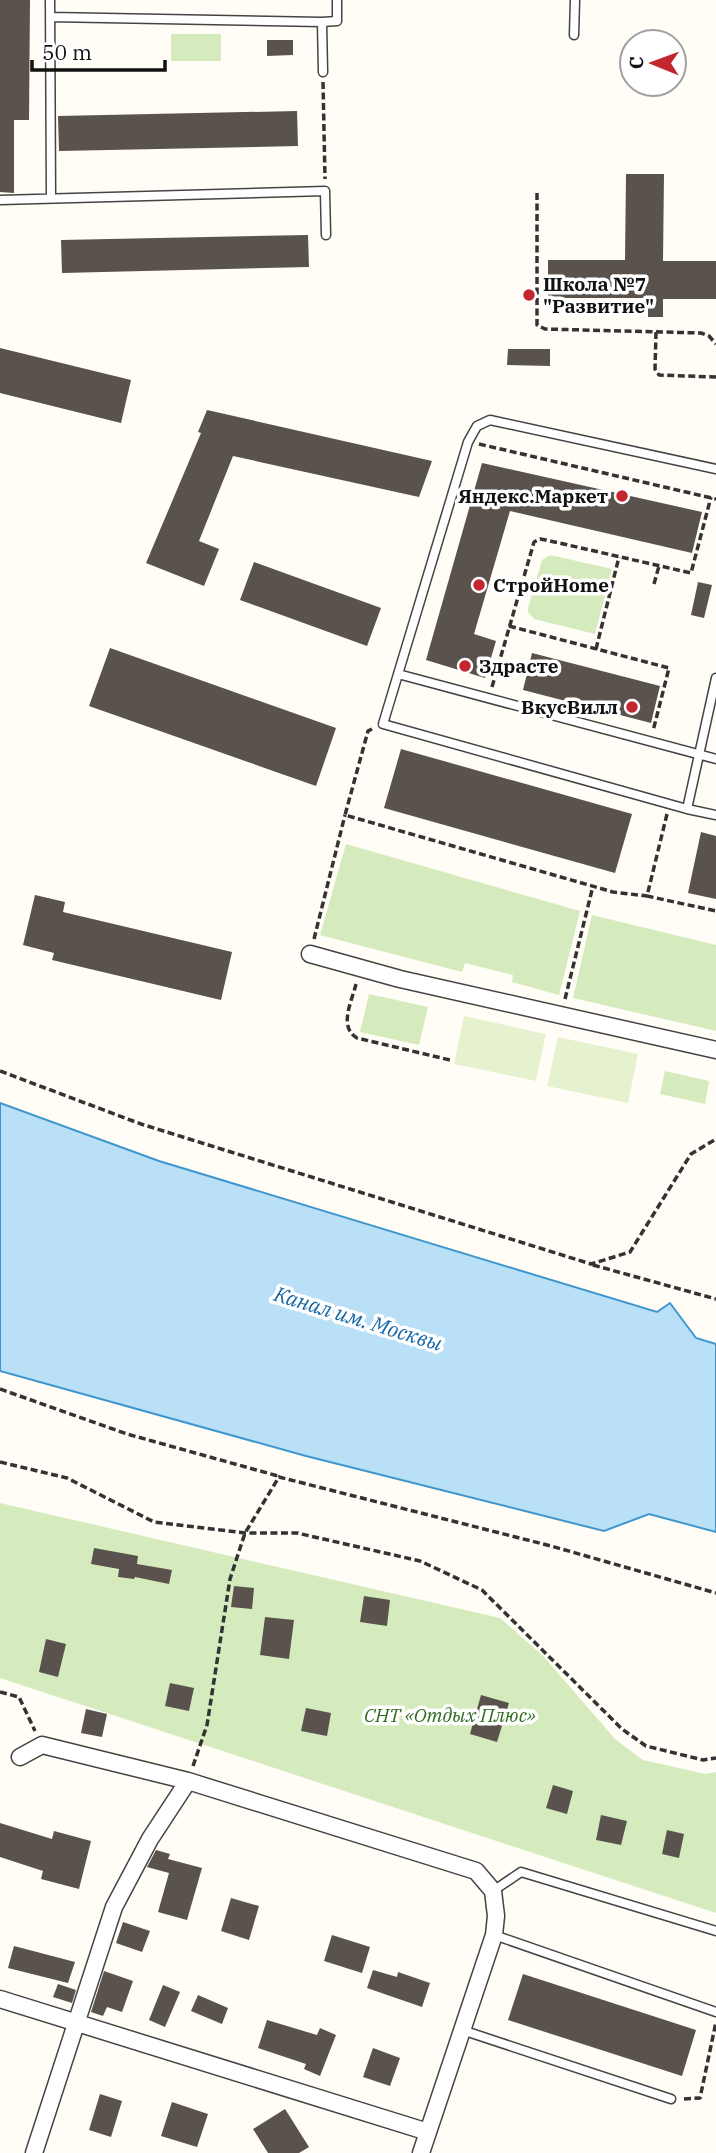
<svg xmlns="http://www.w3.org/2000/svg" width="716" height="2153" viewBox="0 0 716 2153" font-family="'IBM Plex Serif',serif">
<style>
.green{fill:#d5ebbd}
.pitch{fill:#e6f2cf}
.water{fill:#b9e0f7;stroke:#3f96cf;stroke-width:2}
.building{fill:#5a524d}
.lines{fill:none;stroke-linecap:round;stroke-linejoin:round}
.lane-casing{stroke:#444;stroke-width:11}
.street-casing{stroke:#444;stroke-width:19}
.path{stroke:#333;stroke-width:3.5;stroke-dasharray:7 3.5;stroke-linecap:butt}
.lane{stroke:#fff;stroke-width:8}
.street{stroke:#fff;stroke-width:16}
.poi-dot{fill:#c4262e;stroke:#fff;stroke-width:2.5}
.labels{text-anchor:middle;stroke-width:7;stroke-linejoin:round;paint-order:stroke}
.poi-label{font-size:19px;font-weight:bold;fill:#111;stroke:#fff;text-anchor:start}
.park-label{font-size:19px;font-style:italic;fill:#2f6b1f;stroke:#fff}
.water-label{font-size:21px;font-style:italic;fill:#1768a6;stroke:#fff}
</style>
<rect width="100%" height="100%" fill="#fffdf5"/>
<path class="green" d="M171,34H221V61H171Z
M550,555L612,569L595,634L534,619L528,612V608L542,560Z
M346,844L580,911L559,995L512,982L513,975L465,963L462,972L320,935Z
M592,915L716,945V1031L573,998Z
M369,994L428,1007L419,1045L360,1032Z
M665,1071L709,1081L705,1104L660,1094Z
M0,1503L500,1618L544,1657L615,1739L643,1760L706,1774L716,1772V1913L0,1678Z"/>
<path class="pitch" d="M464,1016L546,1034L536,1081L454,1064Z
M558,1037L638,1054L628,1103L547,1086Z"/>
<path class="water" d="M0,1103L159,1161L657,1312L670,1303L696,1338L716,1344V1532L649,1514L604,1531L306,1456L0,1371Z"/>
<path class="building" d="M0,0H30L29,120H14V193L0,192Z
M267,40H293V55L267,56Z
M297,111L298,146L59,151L58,116Z
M626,174H664L663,261H716V299H663V317H648V298H548V260H625Z
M308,235L309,267L62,273L61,240Z
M0,348L131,380L121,423L0,393Z
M508,349H550V366L507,365Z
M207,410L432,461L419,497L233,456L199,541L219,549L204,586L146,563L201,433L198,432Z
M482,463L702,512L692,553L510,511L474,634L496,641L485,678L426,660Z
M254,562L381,608L367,646L240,600Z
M698,582L712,585L704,618L691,615Z
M110,648L336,728L316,786L89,706Z
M532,653L660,686L651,723L523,690Z
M401,749L632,814L615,873L384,808Z
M701,832L716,836V899L688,893Z
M35,895L65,902L63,912L232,952L221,1000L52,960L54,953L23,945Z
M94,1548L138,1556L137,1564L172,1570L169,1584L135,1577L134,1579L118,1577L119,1569L91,1564Z
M234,1586L254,1588L252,1609L231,1607Z
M364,1596L390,1600L387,1626L360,1622Z
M265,1617L294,1620L289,1659L260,1655Z
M46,1639L66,1644L58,1677L39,1672Z
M170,1683L194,1688L189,1711L165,1706Z
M481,1695L509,1703L497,1742L470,1734Z
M306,1708L331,1713L327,1736L301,1731Z
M86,1709L107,1714L102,1737L81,1733Z
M553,1785L573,1791L567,1814L546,1808Z
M601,1815L627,1821L621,1845L596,1840Z
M0,1823L52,1839L54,1831L91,1841L79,1889L41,1879L43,1871L0,1857Z
M667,1830L684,1834L679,1858L662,1854Z
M156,1850L170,1854L168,1859L202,1868L187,1920L158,1912L169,1873L147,1867Z
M231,1898L259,1906L249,1940L221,1931Z
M123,1922L150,1931L142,1952L116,1943Z
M332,1935L370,1947L362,1973L324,1961Z
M14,1946L75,1962L68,1983L8,1968Z
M373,1970L397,1977L398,1972L430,1983L422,2007L367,1988Z
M104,1971L133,1981L122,2012L107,2007L103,2016L91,2012Z
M523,1974L696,2030L682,2076L508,2020Z
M58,1984L76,1990L72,2003L53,1997Z
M163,1985L180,1992L165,2027L149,2020Z
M198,1995L228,2008L222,2024L191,2011Z
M267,2020L317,2035L320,2028L336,2035L320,2076L304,2069L306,2064L258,2048Z
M373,2048L400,2058L390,2086L363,2077Z
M100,2094L122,2101L111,2137L89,2130Z
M172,2102L208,2114L197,2147L161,2136Z
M285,2109L309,2147L299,2153H268L253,2129Z"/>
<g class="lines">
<defs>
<path id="lane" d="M50,0L51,198
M50,17L322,22L337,21V0
M322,22L323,72
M574,35L575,0
M0,200L325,191L326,235
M398,674L716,759
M716,678L687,809L716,815
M687,809L383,724L468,442L477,426L490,420L716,469
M493,1891L521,1872L716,1931
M494,1935L716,2012
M462,2030L671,2099"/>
<path id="street" d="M310,954L400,979L716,1050
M20,1757L42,1745L188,1781L476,1871L493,1891L496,1916L494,1935L421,2153
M0,1999L428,2132
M34,2153L114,1907L150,1839L188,1781"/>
</defs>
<use href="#lane" class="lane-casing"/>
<use href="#street" class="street-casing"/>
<path class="path" d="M323,82L325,179
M537,193V325L545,329L701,333L709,336L716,344
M656,332L655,369L659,375L716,377
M479,444L716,499
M654,584L659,566
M509,626L669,668L653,731
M596,649L619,557
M492,687L534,542L540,539L546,540L691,573L711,497
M372,729L368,731L345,815L613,892L647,896
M667,814L647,896L716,911
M314,939L345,815
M356,984C352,1001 338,1027 357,1038L450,1060
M565,999L593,886
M0,1071L141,1124L591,1264L630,1252L691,1154L716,1139
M593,1265L716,1299
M0,1389L127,1434L278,1476
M0,1462L67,1478L154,1522L245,1533H297L420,1561L482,1590L622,1729L646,1746L703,1760L716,1758
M0,1692L19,1697L35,1731
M193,1766L207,1725L230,1579L245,1533L279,1477L551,1546L716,1593
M684,2099L700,2098L716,2022"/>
<use href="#lane" class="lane"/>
<use href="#street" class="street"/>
</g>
<g class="poi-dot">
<circle cx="529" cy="295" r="7"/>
<circle cx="622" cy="496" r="7"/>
<circle cx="479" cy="585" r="7"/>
<circle cx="465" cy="666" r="7"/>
<circle cx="632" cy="707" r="7"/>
</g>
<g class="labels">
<g class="poi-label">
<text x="543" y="291">Школа №7<tspan x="543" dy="22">"Развитие"</tspan></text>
<text x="608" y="503" text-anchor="end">Яндекс.Маркет</text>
<text x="493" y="592">СтройHome</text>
<text x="479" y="673">Здрасте</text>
<text x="618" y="714" text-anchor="end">ВкусВилл</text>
</g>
<g class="park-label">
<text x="450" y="1722">СНТ «Отдых Плюс»</text>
</g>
<g class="water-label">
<text transform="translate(358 1319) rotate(17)" y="7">Канал им. Москвы</text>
</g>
</g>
<g transform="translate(653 63) rotate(271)"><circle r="33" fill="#ffffff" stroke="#a0a0a0" stroke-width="2"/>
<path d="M0-5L12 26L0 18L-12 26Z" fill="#c4262e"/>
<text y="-10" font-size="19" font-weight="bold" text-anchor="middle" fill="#111111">С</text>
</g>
<path d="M32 60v10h133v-10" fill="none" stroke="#111111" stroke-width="3.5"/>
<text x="42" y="60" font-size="21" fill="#111111" stroke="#ffffff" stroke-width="5" paint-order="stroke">50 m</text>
</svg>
